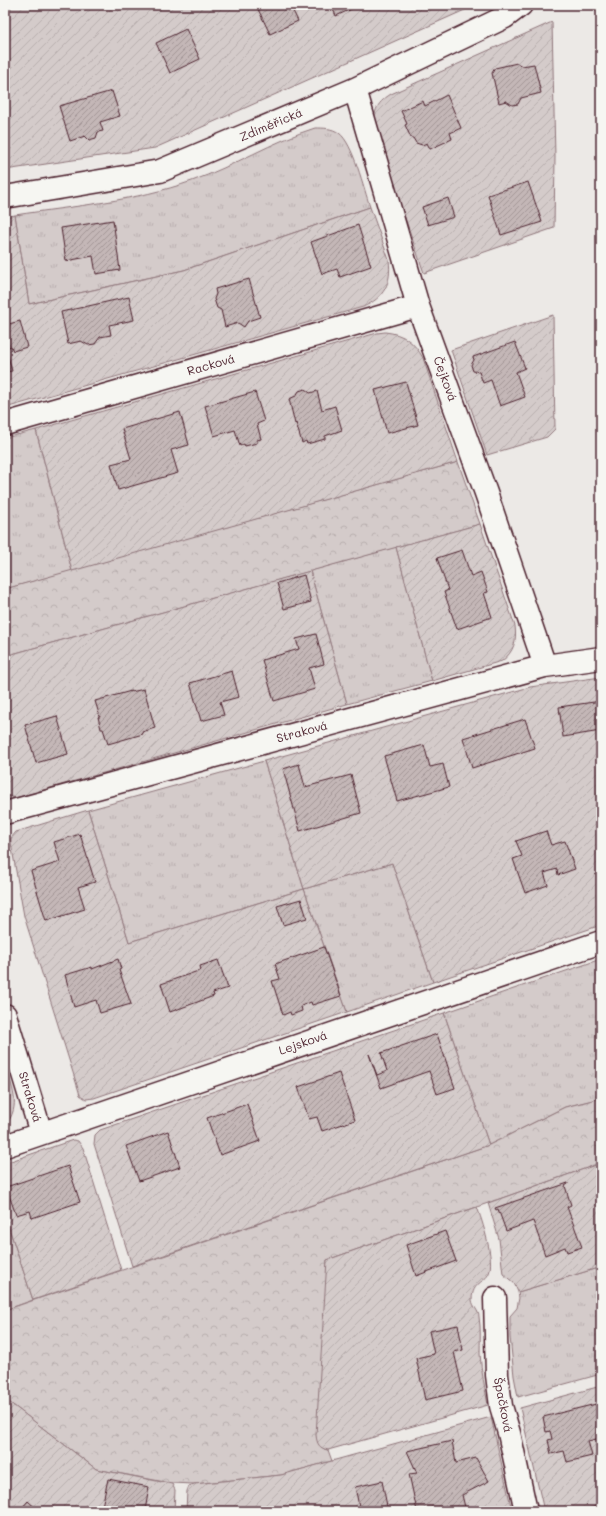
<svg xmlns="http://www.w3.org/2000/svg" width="606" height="1516" viewBox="0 0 606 1516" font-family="Mali,sans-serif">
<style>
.grass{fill:url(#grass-tufts);stroke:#8f757a}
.park{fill:url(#park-crowns);stroke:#8f757a}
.garden{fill:url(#garden-furrows);stroke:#8f757a}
.building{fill:url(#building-hatch);stroke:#4a1f2b}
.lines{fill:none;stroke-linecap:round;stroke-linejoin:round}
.minor-casing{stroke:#4a1f2b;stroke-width:25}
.minor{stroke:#f6f6f2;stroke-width:22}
.labels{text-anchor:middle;stroke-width:3.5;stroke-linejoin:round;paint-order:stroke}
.street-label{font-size:12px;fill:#4a1f2b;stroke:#f6f6f2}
</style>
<defs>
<pattern id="grass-tufts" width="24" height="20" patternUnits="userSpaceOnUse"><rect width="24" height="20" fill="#d4cbca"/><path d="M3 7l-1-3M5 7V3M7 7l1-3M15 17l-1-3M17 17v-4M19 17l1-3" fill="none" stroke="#b8aeae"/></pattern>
<pattern id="park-crowns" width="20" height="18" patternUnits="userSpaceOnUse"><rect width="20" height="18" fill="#d4cbca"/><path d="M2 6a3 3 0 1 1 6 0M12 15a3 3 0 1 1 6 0" fill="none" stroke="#b8aeae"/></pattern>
<pattern id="garden-furrows" width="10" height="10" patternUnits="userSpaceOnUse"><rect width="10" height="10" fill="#d4cbca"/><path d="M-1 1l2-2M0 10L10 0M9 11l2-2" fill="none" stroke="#b8aeae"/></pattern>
<pattern id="building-hatch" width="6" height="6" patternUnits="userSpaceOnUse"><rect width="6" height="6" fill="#c4b7b7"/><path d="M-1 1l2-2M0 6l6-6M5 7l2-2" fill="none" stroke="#a19495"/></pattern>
</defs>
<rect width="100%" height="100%" fill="#ece9e6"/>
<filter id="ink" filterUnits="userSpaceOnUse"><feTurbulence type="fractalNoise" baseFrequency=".025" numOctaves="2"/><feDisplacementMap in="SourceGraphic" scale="8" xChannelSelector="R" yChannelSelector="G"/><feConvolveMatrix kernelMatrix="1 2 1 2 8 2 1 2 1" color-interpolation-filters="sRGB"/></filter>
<g filter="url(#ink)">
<path class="grass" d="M315,128C324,128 332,128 339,133C353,143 364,189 370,207L184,270L29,304L15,215C75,206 135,201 192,181C234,166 273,141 315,128Z
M36,430L72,571L5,589V438Z
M396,547L432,681L347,704L310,571Z
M264,761L304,889L392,863L433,982L347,1012L304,889L129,942L88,810Z
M601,959V1098L565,1107L489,1145L444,1013Z
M5,1065C12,1088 22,1105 5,1126Z
M5,1216L33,1300L5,1310Z
M601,1267V1374L518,1397L514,1376L510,1337V1316L517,1308L519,1298L518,1292Z"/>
<path class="park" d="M458,462L480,524L5,656V589Z
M601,1098V1163L327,1260L324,1449L328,1450L332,1461L281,1475L194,1484L170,1483L96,1469L5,1399V1310L489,1145L565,1107Z"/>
<path class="garden" d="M5,5H476L155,148L5,170Z
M552,22L555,157L554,228L424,273L375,131C373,113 375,104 391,94Z
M370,207L389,260C392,283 384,298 363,307L5,408V217L15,215L29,304L184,270Z
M553,315L555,429L547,437L487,455L451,350Z
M385,332C404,334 414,342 423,358L458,462L72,571L36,430L377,333Z
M480,524L515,626C517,640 514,652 502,661L432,681L396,547Z
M310,571L347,704L15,798L5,795V656Z
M601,677V925L433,982L392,863L304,889L347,1012L94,1098L86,1099L80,1095L24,916L11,843V838L16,832L88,810L129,942L304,889L264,761L530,687Z
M444,1013L489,1145L132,1266L94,1144L95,1135L100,1130Z
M73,1140L78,1141L83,1148L121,1270L33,1300L5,1216V1163Z
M601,1163V1267L518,1292L514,1283L503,1274L499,1239L488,1203Z
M477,1207C482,1220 495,1260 489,1273C485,1283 472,1282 472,1300C473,1307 479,1311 479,1317C481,1329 480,1341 480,1354C481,1371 485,1388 488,1405L328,1450C319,1448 317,1444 316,1435L327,1260Z
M601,1386V1511H544L520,1408Z
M5,1399L96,1469L172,1484L175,1490L174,1511H5Z
M491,1417L512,1511H186L187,1491L189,1486L194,1484L281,1475Z"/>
<path class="building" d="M256,5H290L298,21L270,34Z
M331,5H360L336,16Z
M186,29L200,59L170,73L156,43Z
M517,63L522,66L534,64L541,93L521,98L518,104L512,105L506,101L499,103L492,73L495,68Z
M112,91L120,116L100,122L103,131L98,132L96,138L89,140L85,136L70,141L59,106Z
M447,95L461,128L450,133L452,139L430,149L427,143L422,145L416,143L413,138H411L405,125L407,124L401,111L423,101L425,106Z
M528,182L542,222L501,235L488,195Z
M448,198L454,217L428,225L422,207Z
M113,220L120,270L96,274L93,256L66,261L61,228Z
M358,225L371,266L340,277L337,269L322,274L311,242Z
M249,279L260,317L248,321L244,327L238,323L225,327L221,310L217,308L214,299L216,294L215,289Z
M129,297L134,320L109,325L111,335L100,337L95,344L88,345L81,341L68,344L61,312Z
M20,321L27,347L13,351L11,346L6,348L12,371L5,372V325Z
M515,342L525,368L516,372L525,397L500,406L491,380L483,383L479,372L473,371L471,365L474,360L473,357Z
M406,382L418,425L387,433L375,390Z
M305,389L310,393L317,391L322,410L335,406L342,430L325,436V439L307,444L306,441L302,443L296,423L295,424L289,399L296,396L299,391Z
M255,392L264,421L257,424L261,439L257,440V443L245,446L244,444L240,446L235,430L214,436L205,406Z
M180,412L189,445L171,450L178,473L118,490L111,464L131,459L122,429Z
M462,550L471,576L481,572L488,592L484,593L492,617L457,629L444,592L448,590L437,558Z
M304,575L311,602L284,609L277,583Z
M316,634L324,664L309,668L315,689L274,701L262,660L299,649L296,639Z
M232,671L239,697L220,702L224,715L201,721L190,683Z
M144,689L155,728L142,732L143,734L108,744L103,729H101L98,717H100L95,701L131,691V692Z
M601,701V731L563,737L559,707Z
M57,716L68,754L36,763L25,725Z
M525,719L535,748L472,768L463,738Z
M424,745L430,767L443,764L449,787L397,801L384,756Z
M299,764L305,787L351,775L361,813L300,831L283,769Z
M546,831L551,845L565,841L575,869L558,875L557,869L544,873L548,885L525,893L513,859L522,856L516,841Z
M80,834L95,882L78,887L85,909L46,921L31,871L60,862L54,842Z
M301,899L307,918L283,925L277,906Z
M324,947L341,996L312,1005L311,1002L301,1006L302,1011L291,1015L290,1012L283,1015L272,981L280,979L275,964Z
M118,959L121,969L119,970L131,1004L100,1013L96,1000L74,1007L65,975L92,967V969Z
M218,960L228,988L213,993L214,996L170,1012L161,984L201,970L200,966Z
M437,1034L455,1088L437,1094L429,1071L381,1088L369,1054L377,1075L387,1071L381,1053Z
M339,1073L355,1120L322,1131L317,1117L309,1119L298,1087Z
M247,1104L260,1141L220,1155L207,1118Z
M168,1131L180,1167L139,1181L126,1146Z
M68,1166L80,1202L32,1218L30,1211L16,1215L6,1187Z
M568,1183V1184L565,1186L571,1205L567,1207L582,1247L567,1252L565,1247L545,1255L533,1221L506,1231L498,1209L496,1210L495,1208Z
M445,1231L456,1261L416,1276L406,1245Z
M458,1325L463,1350L454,1352L463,1391L425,1400L416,1358L434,1354L429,1331Z
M596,1404L601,1428V1438L588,1441L592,1456L567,1462L564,1451L551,1454L548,1440L552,1439L550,1431L546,1432L543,1417Z
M452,1441L456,1463L476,1458L489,1481L462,1495L466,1511H439L437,1508L431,1511H417L409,1474L417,1473L407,1451Z
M108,1479L149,1487L145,1511H101Z
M382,1481L388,1511H360L355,1487Z
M28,1501L39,1511H19Z
M595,1507L596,1511H577Z"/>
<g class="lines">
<defs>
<path id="minor" d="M355,89L418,306L486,493L545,666
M5,197L160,171L355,89L505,17L521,5
M5,424L418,306
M5,813L545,666L601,658
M5,1015L41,1133
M5,1146L601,942
M495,1298L497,1375L501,1406L509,1433L526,1511"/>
</defs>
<use href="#minor" class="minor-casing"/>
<use href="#minor" class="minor"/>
</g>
</g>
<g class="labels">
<g class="street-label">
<text transform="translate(271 125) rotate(-23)" y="4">Zdiměřická</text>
<text transform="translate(211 365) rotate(-16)" y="4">Racková</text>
<text transform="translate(445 379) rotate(70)" y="4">Čejková</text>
<text transform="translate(302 732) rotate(-15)" y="4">Straková</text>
<text transform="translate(303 1043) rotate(-19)" y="4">Lejsková</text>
<text transform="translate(30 1097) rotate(73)" y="4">Straková</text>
<text transform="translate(503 1405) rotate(79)" y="4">Špačková</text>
</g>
</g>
<rect width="606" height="1516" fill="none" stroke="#f6f6f2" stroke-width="20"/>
<rect x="10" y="10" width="586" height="1496" fill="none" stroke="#4a1f2b" stroke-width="1.5" filter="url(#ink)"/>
</svg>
